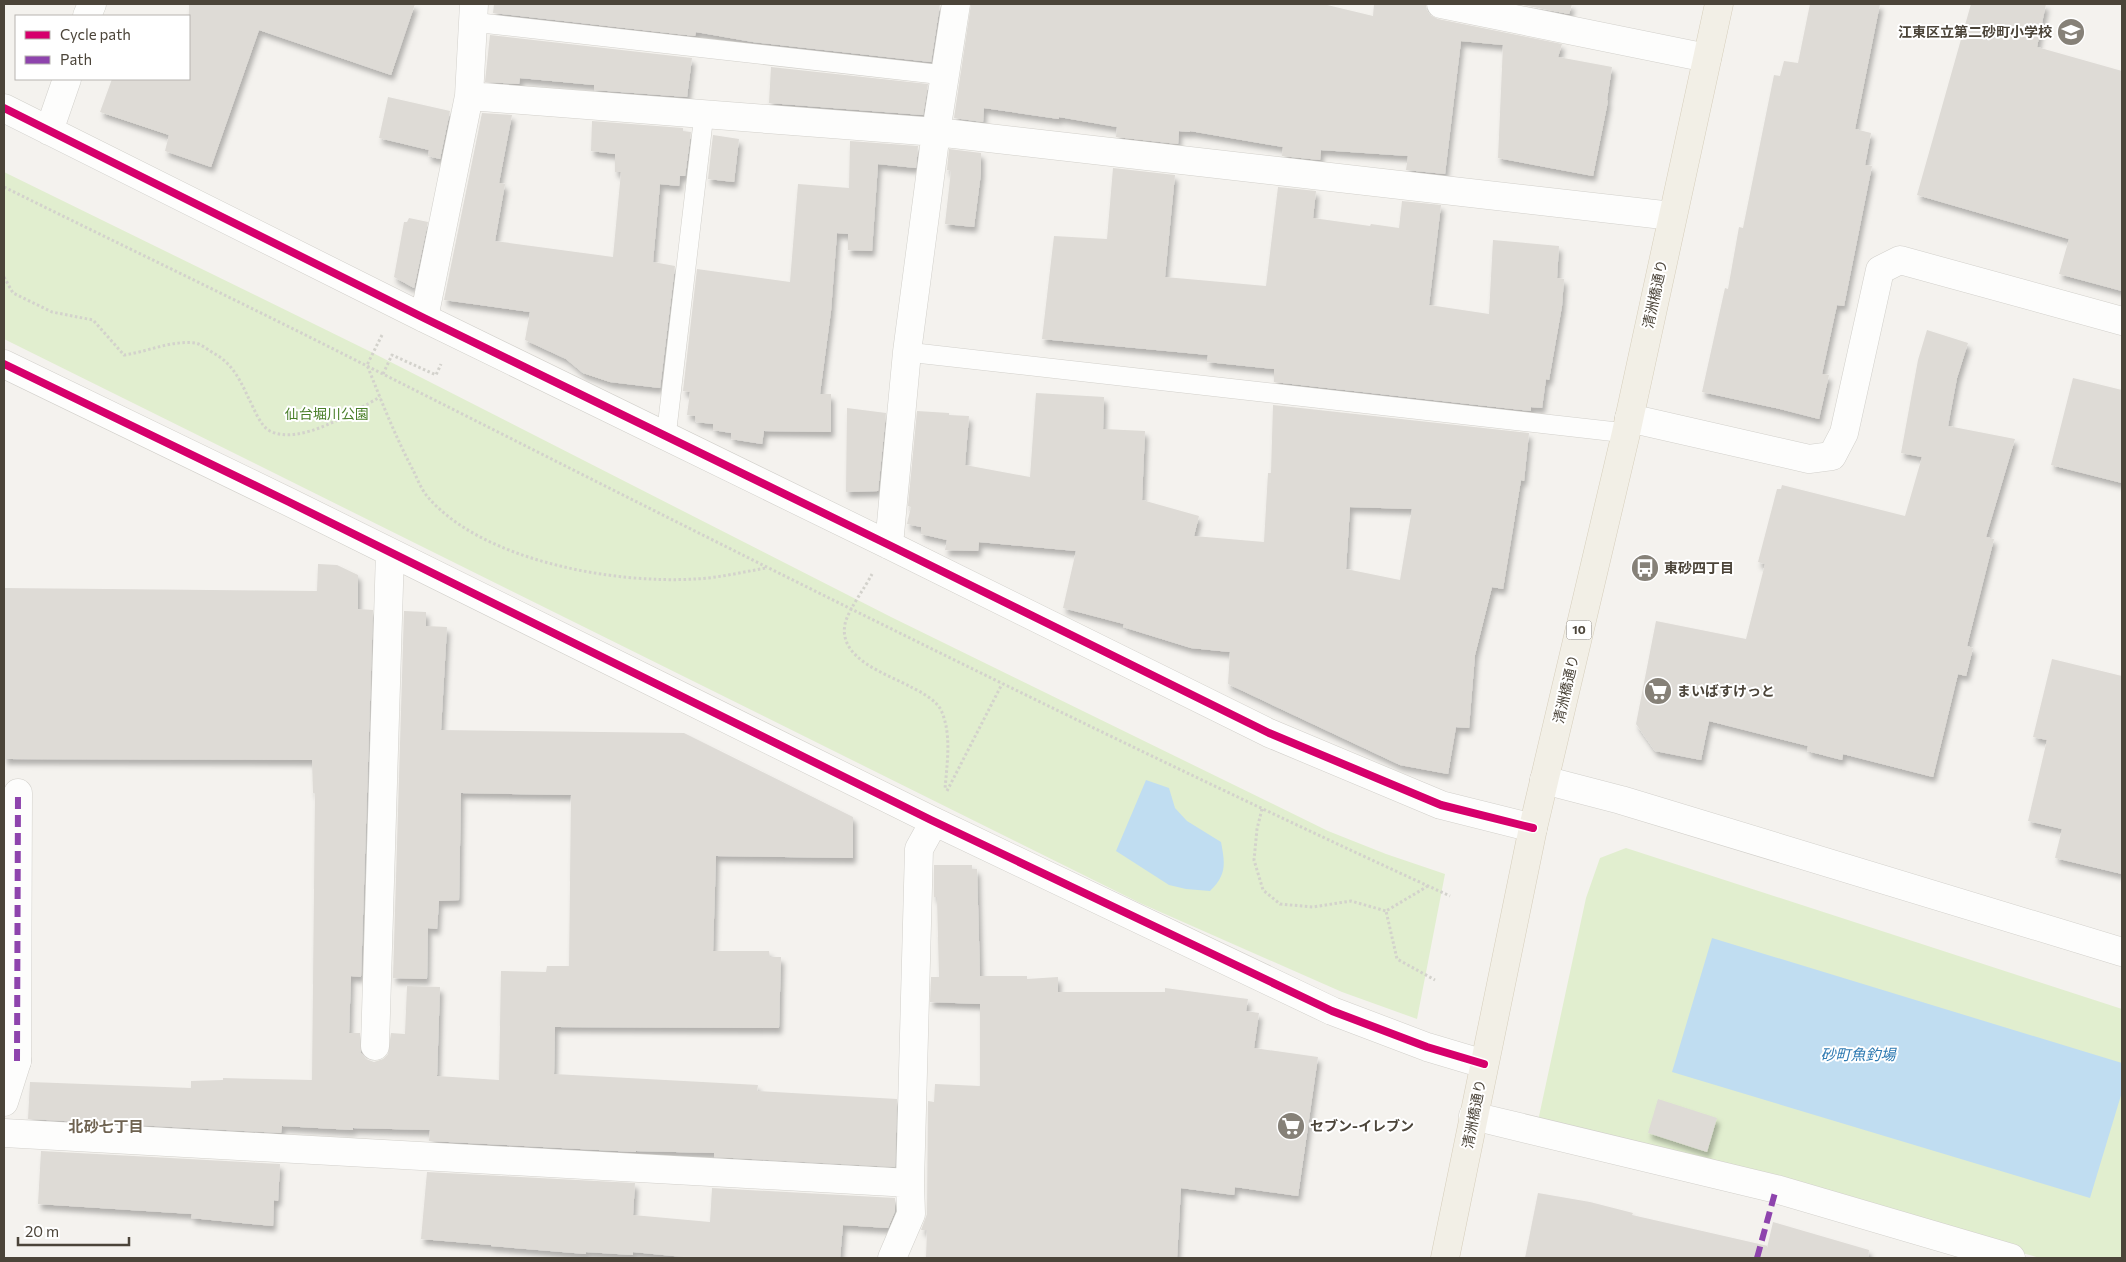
<svg xmlns="http://www.w3.org/2000/svg" width="2126" height="1262" viewBox="0 0 2126 1262" font-family="Commissioner,'Noto Sans JP',sans-serif">
<style>
.green{fill:#e1eecf}
.water{fill:#c0ddf1}
.building{fill:#dedbd6;fill-rule:evenodd;filter:url(#shadow)}
.lines{fill:none;stroke-linecap:round;stroke-linejoin:round}
.service-casing{stroke:#d2d0cb;stroke-width:20}
.pedestrian-casing{stroke:#d2d0cb;stroke-width:29}
.minor-casing{stroke:#d2d0cb;stroke-width:29}
.tertiary-casing{stroke:#d2d0cb;stroke-width:29}
.primary-casing{stroke:#d6cebb;stroke-width:29}
.path{stroke:#d3d2cc;stroke-width:3;stroke-dasharray:2.5 2.5;stroke-linecap:butt}
.service{stroke:#fdfdfc;stroke-width:19}
.pedestrian{stroke:#fdfdfc;stroke-width:28}
.minor{stroke:#fdfdfc;stroke-width:28}
.tertiary{stroke:#fdfdfc;stroke-width:28}
.primary{stroke:#f2efe6;stroke-width:28}
.quiet{stroke:#8e44ad;stroke-width:6;stroke-dasharray:12 6;stroke-linecap:butt}
.cycleway-casing{stroke:#fff;stroke-width:11}
.cycleway{stroke:#d6006c;stroke-width:8}
.labels{text-anchor:middle;stroke-width:4;stroke-linejoin:round;paint-order:stroke}
.shield{fill:#fff;stroke:#817c74;stroke-width:1}
.shield-label{font-size:12px;font-weight:bold;fill:#4b4439}
.poi-label{font-size:14px;font-weight:bold;fill:#4b4439;stroke:#fff;text-anchor:start}
.street-label{font-size:14px;fill:#4b4439;stroke:#fff}
.park-label{font-size:14px;fill:#4a7f2a;stroke:#fff}
.water-label{font-size:15px;font-style:italic;fill:#2e7ab2;stroke:#fff}
.neighbourhood-label{font-size:15px;font-weight:bold;fill:#6e6250;stroke:#fff}
</style>
<defs>
<filter id="shadow"><feDropShadow dx="3" dy="5.5" stdDeviation="2.5" flood-color="#0004"/></filter>
</defs>
<rect width="100%" height="100%" fill="#f4f2ee"/>
<path class="green" d="M4,172L369,351L891,617L1328,831L1386,854L1445,874L1417,1019L1342,992L1140,903L4,339Z
M1626,848L2122,1009V1258H2040L1538,1121L1586,898L1600,858Z"/>
<path class="water" d="M1146,780L1169,788L1175,808L1187,821L1221,842C1225,863 1227,875 1210,891L1186,889L1169,885L1116,851Z
M1712,938L2122,1063V1092L2090,1198L1672,1072Z"/>
<path class="building" d="M189,4H415L391,75L259,30L211,167L165,151L169,135L100,112L112,79H189Z
M494,4H940L931,62L753,42L696,32L695,36L493,13Z
M971,4H1323L1373,16L1374,4H1426V9L1430,15L1438,19L1562,44L1558,57L1612,67L1607,100L1608,101L1593,176L1498,158L1503,45L1461,41L1445,174L1406,170L1408,156L1321,150L1320,160L1282,156L1283,147L1190,131V132L1179,131L1178,144L1116,137L1117,127L1059,117V119L984,108L983,122L954,118Z
M1518,4H1572L1569,14Z
M1810,4H1880L1855,129L1871,133L1865,165L1872,166L1844,306L1837,305L1822,374L1829,375L1819,419L1780,409L1702,392L1725,288L1728,289L1739,227L1743,228L1774,75L1780,76L1784,61L1798,63Z
M1971,4H2046L2037,47L2122,71V291L2059,274L2069,239L1917,195Z
M490,35L692,58L687,97L594,90V85L520,78L519,84L485,82Z
M771,67L928,84L923,115L769,103Z
M388,97L450,111L440,159L428,156L429,150L379,138Z
M482,113L512,115L499,183L505,184L495,241L613,257L621,172H615V154L591,151L592,121L683,128V131L691,132L685,176H680L679,186L660,184L653,262L675,266L660,388L610,382L583,373L566,359L525,340L530,312L444,300Z
M713,135L739,139L734,182L708,179Z
M850,141L918,146L916,168L878,164L872,251L848,250V234L837,233L831,311L820,394H831V432L764,431L762,444L731,439V433L713,430V424L696,422L695,416L687,415L690,392L683,391L697,269L790,282L798,184L849,188Z
M949,149L981,153V173L974,227L945,224L951,171L947,170Z
M1113,168L1175,175L1165,277L1266,286L1278,187L1316,191L1313,218L1370,226L1371,224L1399,228L1402,201L1441,205L1429,305L1489,314L1493,240L1559,246L1557,278L1564,279L1562,306L1549,380L1546,379L1542,408L1531,407V411L1274,382V369L1207,362L1208,355L1042,339L1054,236L1107,239Z
M409,218L428,222L414,288L394,277L404,222H407Z
M1927,330L1968,343L1957,378L1948,426L2015,439L1986,537L1994,539L1967,646L1973,648L1966,676L1958,674L1933,777L1843,754L1842,760L1807,751L1808,746L1709,721L1701,760L1655,751L1636,724L1656,621L1746,639L1765,564L1758,562L1777,489H1781L1782,485L1905,516L1922,457L1901,453L1918,360Z
M2073,378L2122,390V483L2051,465Z
M1036,393L1104,397L1103,429L1145,431L1142,500L1199,516L1194,536L1264,542L1268,473H1271L1273,405L1529,433L1524,481L1521,480L1503,589L1492,587L1475,655L1469,728L1456,727L1448,774L1400,765L1228,684L1230,652L1191,648L1123,627L1124,624L1063,608L1076,551L979,542L978,551L945,550L947,540L921,534V527L907,524L911,507L908,506L917,411L949,413V415L969,416L965,465L1030,477ZM1350,507L1412,509L1400,580L1346,569Z
M847,408L886,413L878,491L846,492Z
M318,564L337,565L358,575V609L373,610L361,977L351,976L349,1033H360L361,1053L366,1059L374,1062L383,1059L388,1054L391,1033L405,1034L407,986L440,987L437,1076L499,1080L501,971L546,972L547,966H569L571,795L461,793L459,900L439,901L437,929L428,928L427,979L393,978L404,611L426,612V626L447,627L441,730L684,733L853,817V858L716,856L713,951H769L770,957H781L779,1028L555,1027L554,1074L758,1085L757,1091L897,1099L895,1167L714,1157V1153L636,1151V1152L429,1141L430,1130L353,1128V1130L282,1126L281,1133L28,1119L30,1082L191,1088V1081L223,1080V1078L312,1080L315,793H313L312,760L4,759V588L317,591Z
M2052,659L2122,676V874L2055,858L2062,829L2028,821L2047,740L2033,737Z
M934,865H972V869H977L980,976H1027V979L1058,977V992H1165V988L1248,999L1246,1011L1259,1013L1254,1048L1318,1057L1298,1196L1235,1187L1234,1195L1181,1188L1177,1258H926L927,1230H921L927,1214L928,1101L934,1102L935,1084L980,1086V1004L930,1002L931,977H939L937,897H934Z
M1658,1099L1717,1118L1707,1152L1648,1133Z
M41,1151L280,1164L278,1201L274,1200L273,1226L191,1218L192,1214L38,1204Z
M427,1172L635,1183L633,1215L710,1222L712,1188L895,1198V1211L888,1228L843,1225L840,1258H694L633,1252V1255L586,1252V1254L491,1246V1245L421,1239Z
M1538,1193L1590,1202L1633,1213L1632,1215L1768,1246L1767,1248L1773,1222L1869,1250L1868,1258H1525Z"/>
<g class="lines">
<defs>
<path id="service" d="M472,22L944,75
M907,352L1626,433
M666,437L704,114"/>
<path id="pedestrian" d="M17,1061L18,793"/>
<path id="minor" d="M1441,4L1707,58
M87,16L92,4
M469,96L936,132L1672,216
M4,108L424,318L889,545L1269,733L1441,805L1533,828
M49,131L67,79
M424,318L469,96L474,4
M4,364L289,502L931,820L1332,1011L1427,1047L1484,1064
M1629,418L1809,459L1832,456L1844,433L1880,270L1900,260L2122,321
M889,545L907,352L936,132L956,4
M375,1046L390,552
M4,1102L17,1061
M1473,1116L1776,1189L2011,1258
M4,1133L910,1183
M892,1258L911,1214L910,1183L919,849L934,822"/>
<path id="tertiary" d="M1544,780L1621,800L2122,952"/>
<path id="primary" d="M1445,1258L1533,828L1626,433L1719,4"/>
</defs>
<use href="#service" class="service-casing"/>
<use href="#pedestrian" class="pedestrian-casing"/>
<use href="#minor" class="minor-casing"/>
<use href="#tertiary" class="tertiary-casing"/>
<use href="#primary" class="primary-casing"/>
<path class="path" d="M4,187C125,247 247,305 367,366C726,547 1085,729 1450,896
M4,277L13,293L52,312L93,320L124,355C147,352 171,340 195,343C202,344 209,351 215,354C233,364 241,382 249,399C254,408 260,426 270,431C300,446 353,412 380,397
M382,335L367,365C381,400 395,436 413,470C417,478 421,489 427,496C481,561 615,584 695,579C718,578 743,572 766,568
M383,374L392,355L436,375L441,364
M872,574C865,588 848,610 845,624C838,659 887,674 911,687C921,692 936,700 941,710C952,734 947,763 945,789
M947,791L1002,684
M1262,809L1257,829L1254,860L1263,890L1280,904L1313,907L1351,901L1386,911
M1428,886L1386,911L1397,959L1435,980"/>
<use href="#service" class="service"/>
<use href="#pedestrian" class="pedestrian"/>
<use href="#minor" class="minor"/>
<use href="#tertiary" class="tertiary"/>
<use href="#primary" class="primary"/>
<path class="quiet" d="M17,1061L18,793
M1757,1258L1776,1189"/>
<defs>
<path id="cycleway" d="M4,108L424,318L889,545L1269,733L1441,805L1533,828
M4,364L289,502L931,820L1332,1011L1427,1047L1484,1064"/>
</defs>
<use href="#cycleway" class="cycleway-casing"/>
<use href="#cycleway" class="cycleway"/>
</g>
<defs>
<symbol id="school-disc" viewBox="-11 -11 22 22"><circle r="9.5" fill="#868178" stroke="#fff"/><path d="M0-5L7-2L0 1L-7-2ZM-4 1L0 2.5L4 1V4Q0 6-4 4Z" fill="#fff"/></symbol>
<symbol id="bus-disc" viewBox="-11 -11 22 22"><circle r="9.5" fill="#868178" stroke="#fff"/><path d="M-5-6H5V4H4V6H2V4H-2V6H-4V4H-5ZM-3.5-4V0h7V-4ZM-3.5 1.2v1.5H-2V1.2ZM2 1.2v1.5H3.5V1.2Z" fill="#fff"/></symbol>
<symbol id="supermarket-disc" viewBox="-11 -11 22 22"><circle r="9.5" fill="#868178" stroke="#fff"/><path d="M-6-5.5h2.5l.6 2H6L4.5 2H-2.5L-4.4-4H-6ZM-1.5 3.2a1.3 1.3 0 1 0 .1 0ZM3 3.2a1.3 1.3 0 1 0 .1 0Z" fill="#fff"/></symbol>
</defs>
<g fill-rule="evenodd">
<use href="#school-disc" x="2055" y="16" width="32" height="32"/>
<use href="#bus-disc" x="1629" y="552" width="32" height="32"/>
<use href="#supermarket-disc" x="1642" y="675" width="32" height="32"/>
<use href="#supermarket-disc" x="1275" y="1110" width="32" height="32"/>
</g>
<g class="labels">
<rect class="shield" x="1566.5" y="620.5" width="25" height="19" rx="4"/>
<g class="shield-label">
<text x="1579" y="634">10</text>
</g>
<g class="poi-label">
<text x="2052" y="37" text-anchor="end">江東区立第二砂町小学校</text>
<text x="1664" y="573">東砂四丁目</text>
<text x="1677" y="696">まいばすけっと</text>
<text x="1310" y="1131">セブン-イレブン</text>
</g>
<g class="street-label">
<text transform="translate(1655 294) rotate(-78)" y="5">清洲橋通り</text>
<text transform="translate(1566 689) rotate(-77)" y="5">清洲橋通り</text>
<text transform="translate(1474 1114) rotate(-79)" y="5">清洲橋通り</text>
</g>
<g class="park-label">
<text x="327" y="419">仙台堀川公園</text>
</g>
<g class="water-label">
<text x="1858" y="1060">砂町魚釣場</text>
</g>
<g class="neighbourhood-label">
<text x="106" y="1132">北砂七丁目</text>
</g>
</g>
<rect width="2126" height="1262" fill="none" stroke="#4b4439" stroke-width="10"/>
<rect x="15" y="15" width="175" height="65" fill="#ffffff" stroke="#b7b4b0"/>
<rect x="25" y="31" width="25" height="8" fill="#d6006c" stroke="#b7b4b0"/>
<text x="60" y="40" font-size="15" fill="#4b4439">Cycle path</text>
<rect x="25" y="56" width="25" height="8" fill="#8e44ad" stroke="#b7b4b0"/>
<text x="60" y="65" font-size="15" fill="#4b4439">Path</text>
<path d="M18 1237v8h111v-8" fill="none" stroke="#4b4439" stroke-width="2.5"/>
<text x="25" y="1237" font-size="15" fill="#4b4439" stroke="#ffffff" stroke-width="4" paint-order="stroke">20 m</text>
</svg>
